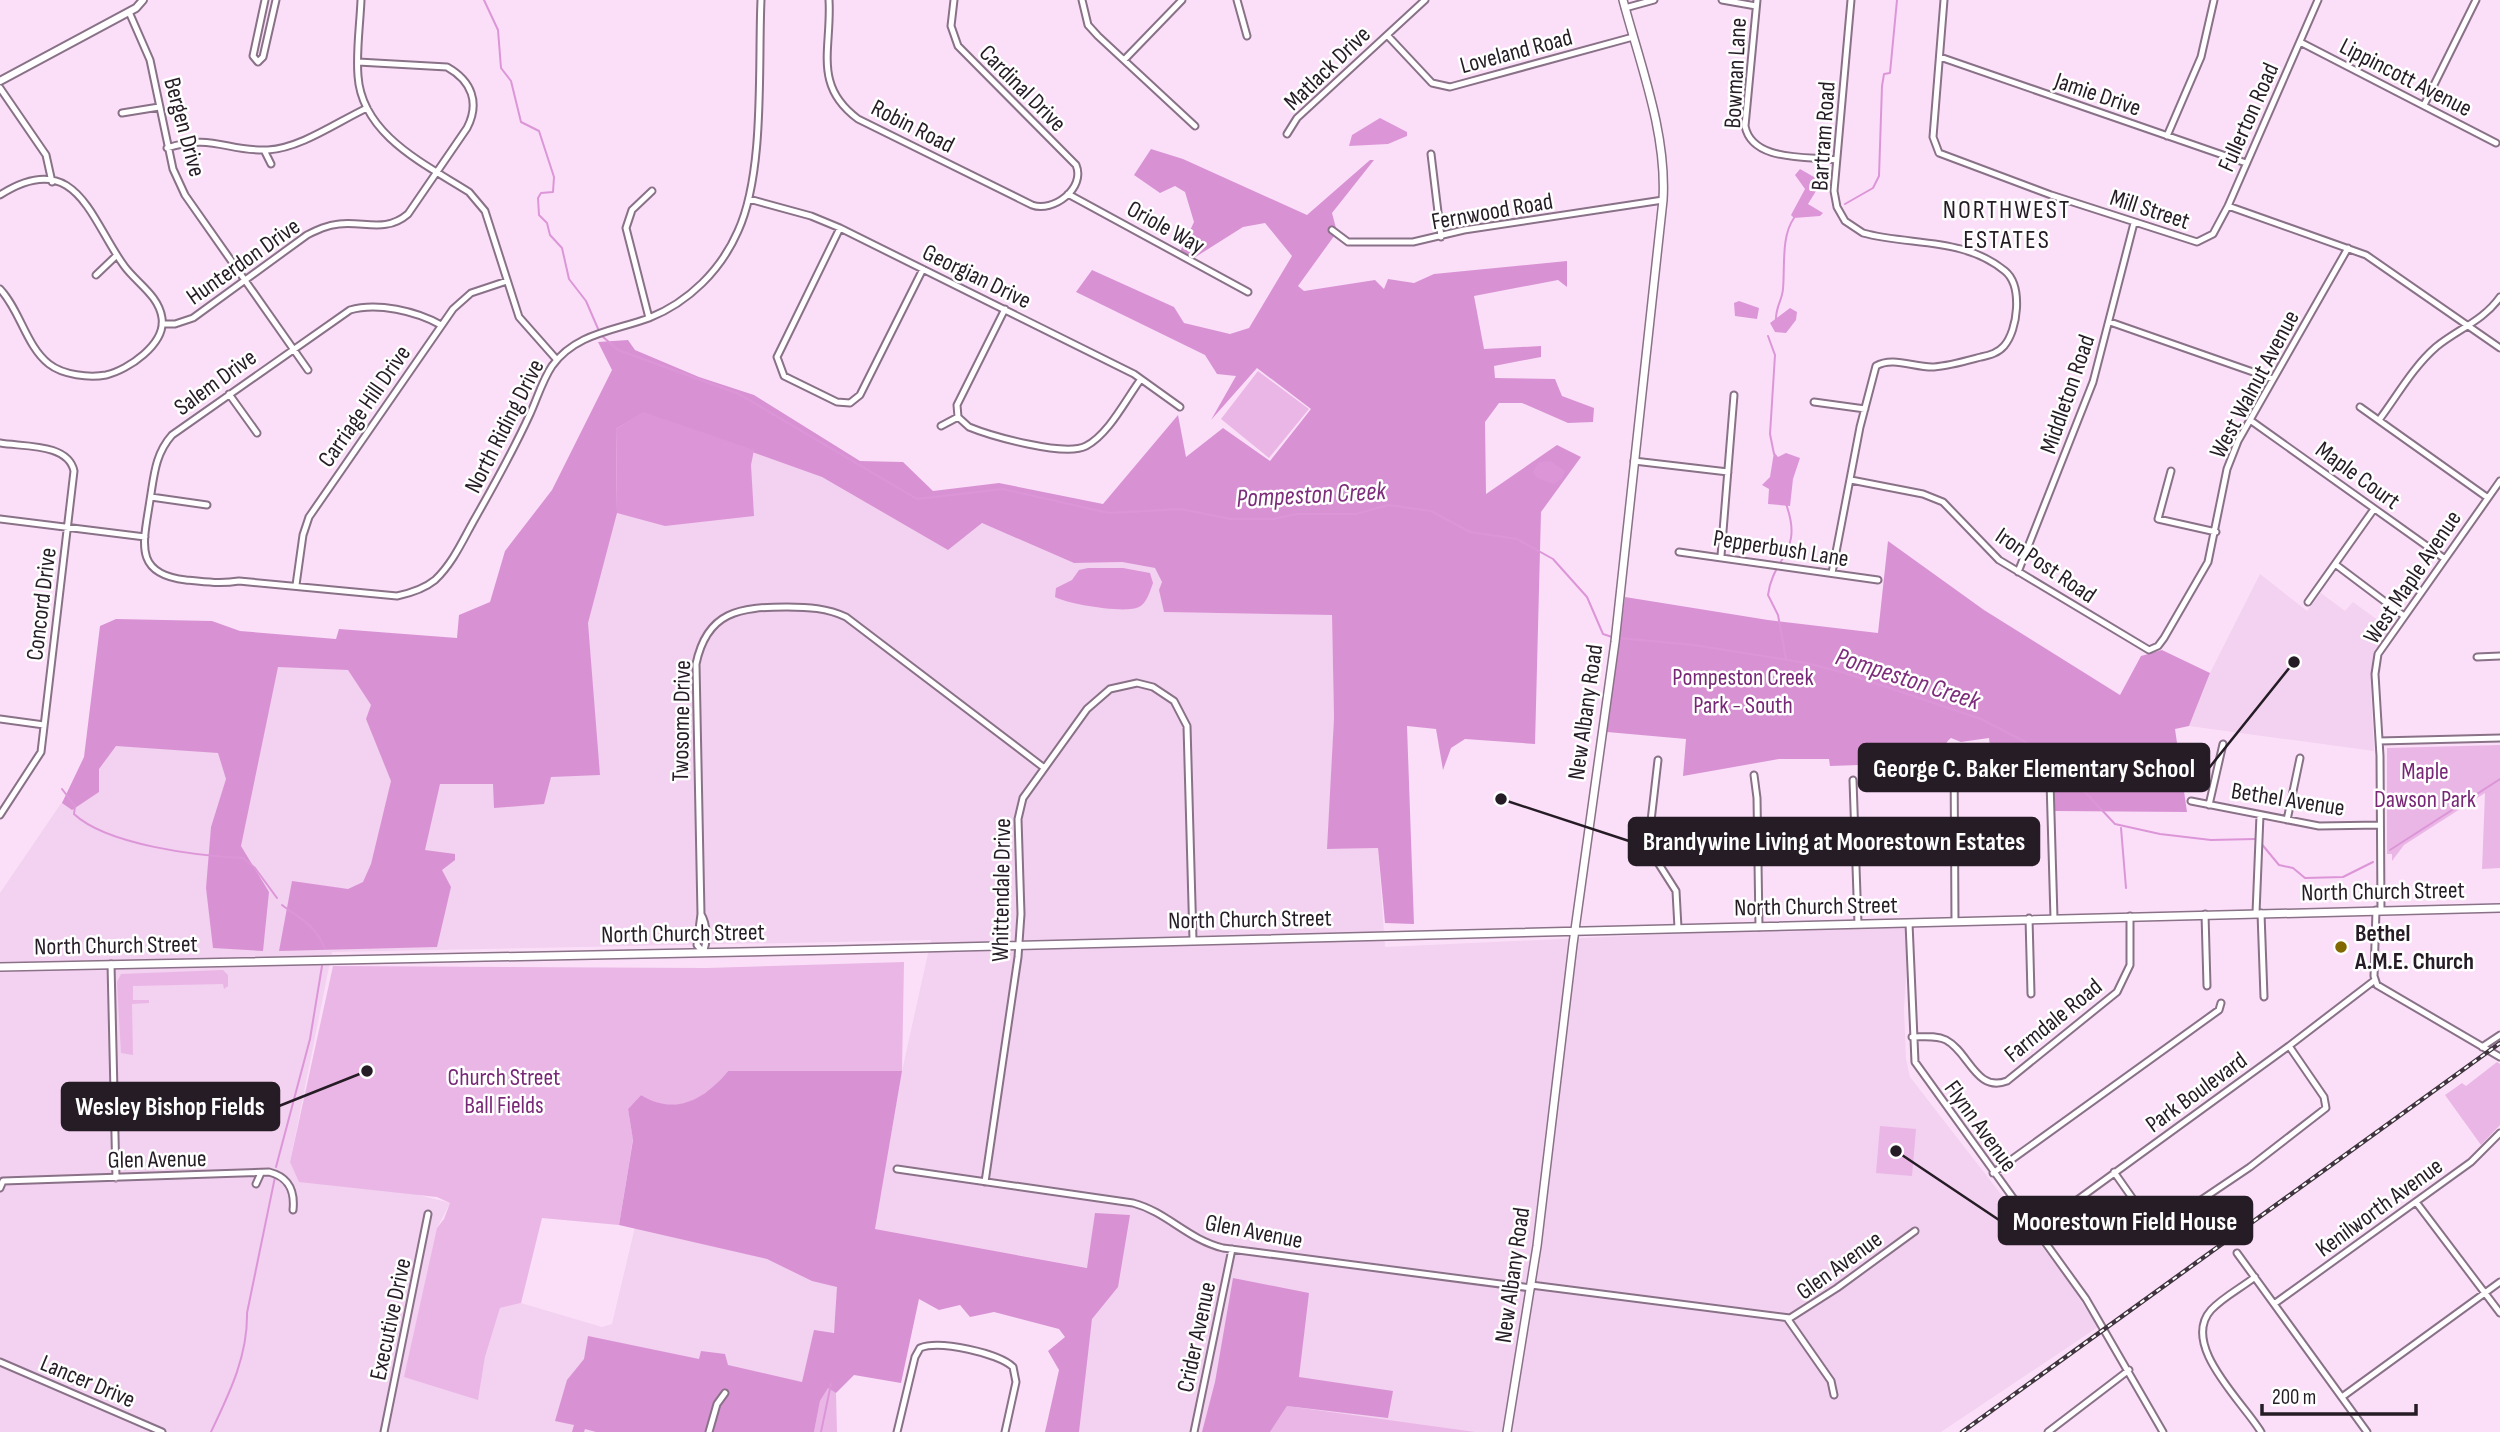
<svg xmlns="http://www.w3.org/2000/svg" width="2500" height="1432" viewBox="0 0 2500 1432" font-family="'Sofia Sans Condensed',sans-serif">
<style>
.built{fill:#f3d1f0}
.green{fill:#eab6e6}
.forest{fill:#d892d4}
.water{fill:#dc96d8}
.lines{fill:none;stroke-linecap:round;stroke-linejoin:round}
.stream{stroke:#dc96d8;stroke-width:2}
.minor-casing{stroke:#897187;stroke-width:9}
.tertiary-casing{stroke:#897187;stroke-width:10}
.secondary-casing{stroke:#897187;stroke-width:10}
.minor{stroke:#fff;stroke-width:5}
.tertiary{stroke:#fff;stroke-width:6}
.secondary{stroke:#fff;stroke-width:7}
.rail-casing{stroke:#40343f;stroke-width:4.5}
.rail{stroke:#fff;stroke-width:2;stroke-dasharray:5;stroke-linecap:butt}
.poi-dot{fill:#826800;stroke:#fff;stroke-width:2.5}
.labels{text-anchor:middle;stroke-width:5;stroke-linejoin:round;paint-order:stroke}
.street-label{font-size:24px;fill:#251c25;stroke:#fff}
.park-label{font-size:24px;fill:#782776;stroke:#fff}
.poi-label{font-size:24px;font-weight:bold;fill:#251c25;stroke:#fff;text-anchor:start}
.neighbourhood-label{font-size:26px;letter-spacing:2px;fill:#251c25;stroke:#fff}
.water-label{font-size:26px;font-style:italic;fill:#7d2c7b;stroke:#fff}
.leader{fill:none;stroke:#251c25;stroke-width:2.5}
.callout-dot{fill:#251c25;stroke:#fff;stroke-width:2.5}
.callout{fill:#251c25;stroke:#251c25;stroke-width:2.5}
.callout-label{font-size:26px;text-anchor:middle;font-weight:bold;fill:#fff}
</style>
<rect width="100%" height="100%" fill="#fbdff8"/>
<path class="built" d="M614,410L754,450L822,477L948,550L982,523L1074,563L1122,562L1155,568L1162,582L1164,612L1332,615L1334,718L1328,849L1378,848L1385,947L1909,923L1904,1009L1906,1059L1910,1077L2063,1274L2098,1327L1941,1432H1074L1100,1270L875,1229L902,1071L931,940L332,952L290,1162L450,1203L437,1228L478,1400L485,1357L500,1308L521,1303L602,1327L612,1324L635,1227L844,1274L815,1432H0V893L180,629L424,647L518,635Z
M2260,574L2307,611L2321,593L2345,611L2353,602L2390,629L2373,653L2371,695L2374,751L2189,726L2210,673Z"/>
<path class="green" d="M1258,371L1309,409L1269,458L1221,419Z
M2500,745V868L2482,869L2485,793L2404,845L2392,861V854H2387V748Z
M904,962L902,1071H728C704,1100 675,1117 641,1095L628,1109L633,1139L619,1225L542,1218L521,1303L500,1308L485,1357L478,1400L404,1377L437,1228L444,1219L450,1203L437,1197L299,1182L290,1162L333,966L707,968Z
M223,970L228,975V986L224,989L223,984L133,986V1000H149V1003L132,1004L133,1055L121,1053L117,982L121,974Z
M2497,1062L2500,1064V1125L2481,1145L2445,1095L2462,1083L2466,1086Z
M1880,1126L1916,1129L1912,1176L1876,1173Z
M828,1387L836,1393L837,1432H814L820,1401Z
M1287,1406L1475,1432H1270Z"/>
<path class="forest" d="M1151,149L1183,159L1307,215L1370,160H1374L1332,213L1337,232L1298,286L1304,291L1375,280L1384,289L1388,279L1414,283L1434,274L1567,261V287L1558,280L1474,296L1484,349L1541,346V357L1494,366L1495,378L1555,379L1562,396L1594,408L1593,422L1568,423L1522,403H1499L1485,422L1486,494L1557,445L1581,457L1541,512L1535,744L1465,739L1451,748L1443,770L1436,729L1407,726L1414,924L1385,923L1378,848L1327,849L1334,718L1332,615L1164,612L1159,590L1162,582L1155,568L1122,562L1074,563L982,523L948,550L822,477L643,413L616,429L617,513L588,623L600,775L551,777L544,804L494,808L493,784H440L425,850L455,854V860L442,870L451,887L437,947L279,951L292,881L348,889L363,882L371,864L391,781L366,719L371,705L348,670L278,667L241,846L269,892L263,951L213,948L206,888L211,827L226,779L218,753L116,746L99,769V792L72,810L62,803L84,757L100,626L116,619L212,621L240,631L336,639L339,629L457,638L459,615L490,602L505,551L552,490L612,370L598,342L628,340L635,350L699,377L754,395L860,461L903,462L933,491L999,483L1103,504L1178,415L1186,457L1223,428L1270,461L1311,409L1257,368L1211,420L1236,376L1217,374L1205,355L1076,292L1092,270L1174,307L1184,323L1230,334L1249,328L1292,256L1265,223L1243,227L1186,263L1177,258L1194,222L1185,192L1175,186L1160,193L1134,175Z
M1888,541L1984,610L2120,695L2141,656L2162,650L2210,673L2189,726L2175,729L2187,812L2055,811L2053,761L1992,764L1989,738L1961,742L1951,738C1942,744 1945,755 1937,761C1922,774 1885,769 1865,770L1859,765L1830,766L1829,759H1779L1683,776L1686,739L1607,732L1625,597L1768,620L1878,633Z
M728,1071H902L875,1229L1087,1268L1095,1213L1130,1215L1118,1287L1092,1319L1079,1432H1045L1059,1370L1048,1351L1065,1337L1059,1329L994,1312L970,1317L960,1305L939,1310L919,1299L901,1383L854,1375L836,1393L828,1388L820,1401L814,1432H596L585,1429L584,1432H572L574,1425L555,1421L567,1380L584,1359L588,1336L699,1359L701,1351L725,1354L728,1365L802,1382L814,1330L834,1333L837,1287L812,1281L767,1259L619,1225L633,1140L628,1109L641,1095C675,1116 704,1100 728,1071Z
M1233,1278L1309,1293L1299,1377L1393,1391L1388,1418L1287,1406L1270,1432H1202L1215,1382Z"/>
<path class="water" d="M1380,118L1407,132V136L1388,144L1349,146L1352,135Z
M1800,169L1814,177L1822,175L1824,178L1808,204L1823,213L1820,216L1794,218L1791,215L1805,189L1795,175Z
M1739,301L1759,308L1757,319L1735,316L1734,303Z
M1790,308L1797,312L1796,320L1786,333L1775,332L1770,323Z
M643,412L754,450L751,465L754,516L665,526L617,513L616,429Z
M1774,452L1778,457L1786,453L1800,458L1793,479L1790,506L1768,504L1769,489L1762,485L1770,477Z
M1550,461L1565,471L1562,478L1554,484L1537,478L1533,472L1538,463Z
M1088,568H1123L1150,573L1153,583C1150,591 1147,603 1139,607C1126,614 1067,604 1055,597L1056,588L1072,580L1079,570Z"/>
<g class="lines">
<path class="stream" d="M484,0L498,30L501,68L511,81L521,122L539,131L554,177L553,192L541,193L538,198L539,215L547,223L550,235L562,248L569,279L586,301L599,331
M1845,204L1873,188L1879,176L1882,86L1884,74L1890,73L1897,0
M1776,321C1775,308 1782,301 1783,289C1785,267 1781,236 1794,218
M602,336L618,350L739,394L917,499L1003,489L1109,513L1180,509L1231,519H1274L1296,514H1356L1388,505L1431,511L1470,532L1517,539L1553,559L1587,597L1603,634L1612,637
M1768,336L1775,355L1770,434L1774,454
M1618,638L1694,645L1806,663L1845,673L1981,719L2049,754L2115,824L2160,834L2211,840L2255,839
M1786,659L1778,615L1768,595C1773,556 1804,553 1786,504
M62,789L75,806L74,814C107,845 198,856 243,858L255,868L277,898
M2121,828L2126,888
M2260,842L2279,865L2293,868L2305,878L2343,877L2373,862
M2390,850L2500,779
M282,905C303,921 313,923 325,948
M276,1167L310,1039L322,966
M211,1432C229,1394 248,1356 247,1313L275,1177
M821,1432L831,1384"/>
<defs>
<path id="minor" d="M265,0L253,56L258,62L263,57L276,0
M361,0C360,25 356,51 358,76C362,135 425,164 469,192L485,211L519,317L557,360
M829,0C832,48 812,85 858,119L1032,205C1053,213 1086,188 1076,165L958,46L951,26L954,0
M1082,0L1088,25L1098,36L1195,126
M1237,0L1247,36
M1722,0L1756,6
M1757,0L1745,126C1752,162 1807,156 1836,160
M1944,0L1933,137L1939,153L2051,195L2197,242L2213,234L2228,206L2318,0
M1625,8L1654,0
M129,12L150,60L173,169L185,195L308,370
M1387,35L1432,83L1450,87L1633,37
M2300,42L2496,143
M1940,57L2246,163
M1124,60L1182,0
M0,88L46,155L52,182
M2424,105L2476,0
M122,113L159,107
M1287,134L1297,118L1425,0
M2167,136L2201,57L2214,0
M167,148C211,133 228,152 268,150C301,148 337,122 367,108
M264,150L271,164
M1431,154L1441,237
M1068,194L1248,292
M0,195C77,146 91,222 125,267C137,283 159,296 162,318C166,344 128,370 106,375C89,378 63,375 49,364C26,346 20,310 0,289
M749,199L811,216L840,228L1134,374L1180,407
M2228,206L2366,255L2500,348
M840,228L777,357L784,376L837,402L850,403L860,395L923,269
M1332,230L1348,242H1413L1464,230L1663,200
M96,275L117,255
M1005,309L957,405L958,417L969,427C991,436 1065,457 1086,446C1109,434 1126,399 1141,379
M649,318L626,228L632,210L652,191
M2110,322L2273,379
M162,324H175L193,318L307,235C317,230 327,225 339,224C364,221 386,233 408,214L467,128C480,103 472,81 447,67L358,62
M441,325C416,311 377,302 350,310L172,435C155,454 154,476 150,500C144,541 132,574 186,580C205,582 221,584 239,581L397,596C411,593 424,589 435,580C452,564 462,542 473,522C493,487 513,451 530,414C537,399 542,381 552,366C576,333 614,331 649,318C689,302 721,270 738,231C765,172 758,66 761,0
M229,394L257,433
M1814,402L1865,409
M2360,407L2488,498
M2250,420L2445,559
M2379,420C2397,396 2413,367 2436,347C2458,329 2483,321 2500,297
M941,426L958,417
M0,443C23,447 68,443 74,471L41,752L0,815
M1634,461L1728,472
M2171,471L2158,519L2216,532
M1851,480L1923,494L1943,502L1999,560L2149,650L2158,646L2164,638L2208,562L2227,469L2238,441L2348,248
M151,497L207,505
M0,519L145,537
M1679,552L1878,580
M1721,556L1734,395
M2335,564L2404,616
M2018,572L2093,382L2134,223
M1832,573L1860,427L1876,366C1893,356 1915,368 1934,367C1949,366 1966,361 1981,357C1990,355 1998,353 2004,346C2018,330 2023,286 2005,271C1964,237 1911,246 1863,233L1845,221L1837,207L1834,191L1851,0
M296,585L303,535L309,517L453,309L471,293L507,281
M2308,602L2374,509
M2477,657L2500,656
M0,719L44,725
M2379,741L2500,738
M1954,753L1955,921
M1658,760L1648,847L1676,891L1678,928
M1754,775L1757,798L1759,927
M1853,780L1858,924
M2050,781L2054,918
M2191,801L2319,826L2380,825
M2209,805L2223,744
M2287,820L2300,758
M2376,910L2374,976L2377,985L2500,1057
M2381,910L2380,756L2375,674L2378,654L2500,481
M2256,913L2260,815
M2261,913L2264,997
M701,914C707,924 708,941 703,952
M2205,914L2207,986
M2029,918L2031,994
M1909,923L1915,1062L2086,1299L2163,1432
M703,952L697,945L701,914L696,664C707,611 740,607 787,607C808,607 827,608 846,617L1043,767
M111,964L116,1178
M1912,1037C1923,1037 1936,1035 1946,1040C1969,1052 1976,1093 2007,1081L2117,992L2130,965V916
M2482,1047L2500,1035
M897,1169L1133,1203C1167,1212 1187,1239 1223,1248L1531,1288
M2114,1172L2147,1219L2153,1225L2161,1227L2250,1167L2326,1108L2324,1097L2289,1046
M1993,1173L2219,1010L2221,1003
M985,1182L1018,957L1021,914L1018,819L1023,798L1087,709L1110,689L1137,683L1153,687L1174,701L1187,726L1193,940
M256,1184L261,1173
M0,1188L3,1181L269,1172C289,1177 295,1191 293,1210
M2416,1202L2500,1313
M2036,1230L2289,1046L2375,980
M2237,1253L2367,1432
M2255,1277C2241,1288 2223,1297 2211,1310C2180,1345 2243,1402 2261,1432
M1531,1285L1790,1318L1837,1288L1915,1231
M2274,1304L2471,1162L2500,1133
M1787,1318L1831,1381L1834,1395
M0,1362L162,1432
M2342,1397L2500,1282
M384,1432L428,1214
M709,1432L717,1404L725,1393
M897,1432L915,1357L920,1348C940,1340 998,1353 1013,1367L1016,1382L1005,1432
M1194,1432L1232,1249
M2048,1432L2129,1370"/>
<path id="tertiary" d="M0,81L136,8L143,0"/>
<path id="secondary" d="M0,967L835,950L2500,908
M1507,1432L1537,1246L1573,944L1615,642L1663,200C1667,133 1640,64 1623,0"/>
</defs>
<use href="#minor" class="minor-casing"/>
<use href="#tertiary" class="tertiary-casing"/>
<use href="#secondary" class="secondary-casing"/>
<use href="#minor" class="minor"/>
<use href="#tertiary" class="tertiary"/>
<use href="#secondary" class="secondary"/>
<defs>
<path id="rail" d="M1962,1432L2500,1043"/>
</defs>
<use href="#rail" class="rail-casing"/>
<use href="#rail" class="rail"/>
</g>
<circle class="poi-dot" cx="2341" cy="947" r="7"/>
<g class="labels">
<g class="street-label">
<text transform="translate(1516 51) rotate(-15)" y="8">Loveland Road</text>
<text transform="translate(1327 68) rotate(-44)" y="8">Matlack Drive</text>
<text transform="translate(1735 73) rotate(-87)" y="8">Bowman Lane</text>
<text transform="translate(2406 77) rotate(27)" y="8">Lippincott Avenue</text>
<text transform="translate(1023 88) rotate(45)" y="8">Cardinal Drive</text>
<text transform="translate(2098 94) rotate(19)" y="8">Jamie Drive</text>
<text transform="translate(2248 117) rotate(-66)" y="8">Fullerton Road</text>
<text transform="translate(913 126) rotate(27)" y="8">Robin Road</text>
<text transform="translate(185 127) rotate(75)" y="8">Bergen Drive</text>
<text transform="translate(1823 136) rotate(-86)" y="8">Bartram Road</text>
<text transform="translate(2150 209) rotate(18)" y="8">Mill Street</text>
<text transform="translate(1492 211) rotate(-10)" y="8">Fernwood Road</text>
<text transform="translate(1166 227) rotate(29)" y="8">Oriole Way</text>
<text transform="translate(243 261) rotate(-35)" y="8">Hunterdon Drive</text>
<text transform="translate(977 276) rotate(26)" y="8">Georgian Drive</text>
<text transform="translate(215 382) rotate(-36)" y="8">Salem Drive</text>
<text transform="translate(2254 384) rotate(-62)" y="8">West Walnut Avenue</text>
<text transform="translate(2067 394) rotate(-71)" y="8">Middleton Road</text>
<text transform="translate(364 406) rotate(-55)" y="8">Carriage Hill Drive</text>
<text transform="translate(504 426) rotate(-63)" y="8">North Riding Drive</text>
<text transform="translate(2358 475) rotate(36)" y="8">Maple Court</text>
<text transform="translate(1781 548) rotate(9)" y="8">Pepperbush Lane</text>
<text transform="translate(2046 565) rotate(34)" y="8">Iron Post Road</text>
<text transform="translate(2412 577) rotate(-56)" y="8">West Maple Avenue</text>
<text transform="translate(41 604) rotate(-83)" y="8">Concord Drive</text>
<text transform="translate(1585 712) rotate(-82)" y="8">New Albany Road</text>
<text transform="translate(681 721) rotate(-89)" y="8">Twosome Drive</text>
<text transform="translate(2288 799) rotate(9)" y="8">Bethel Avenue</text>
<text transform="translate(1001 890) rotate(-89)" y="8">Whittendale Drive</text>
<text transform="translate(2383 891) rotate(-1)" y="8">North Church Street</text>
<text transform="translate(1816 906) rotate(-1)" y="8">North Church Street</text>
<text transform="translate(1250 919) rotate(-1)" y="8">North Church Street</text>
<text transform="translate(683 933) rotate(-1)" y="8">North Church Street</text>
<text transform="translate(116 945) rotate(-1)" y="8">North Church Street</text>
<text transform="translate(2053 1020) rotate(-39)" y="8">Farmdale Road</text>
<text transform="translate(2196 1092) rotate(-36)" y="8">Park Boulevard</text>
<text transform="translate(1981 1126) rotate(54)" y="8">Flynn Avenue</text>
<text transform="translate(157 1159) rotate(-1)" y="8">Glen Avenue</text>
<text transform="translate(2379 1207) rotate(-36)" y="8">Kenilworth Avenue</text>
<text transform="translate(1254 1231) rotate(11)" y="8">Glen Avenue</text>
<text transform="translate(1839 1265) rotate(-36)" y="8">Glen Avenue</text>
<text transform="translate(1512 1275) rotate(-82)" y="8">New Albany Road</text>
<text transform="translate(390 1319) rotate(-78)" y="8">Executive Drive</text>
<text transform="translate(1196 1337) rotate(-78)" y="8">Crider Avenue</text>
<text transform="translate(88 1381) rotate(23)" y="8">Lancer Drive</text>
</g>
<g class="park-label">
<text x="1743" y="685">Pompeston Creek<tspan x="1743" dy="28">Park - South</tspan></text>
<text x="2425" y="779">Maple<tspan x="2425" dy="28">Dawson Park</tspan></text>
<text x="504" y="1085">Church Street<tspan x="504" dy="28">Ball Fields</tspan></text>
</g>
<g class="poi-label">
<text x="2355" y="941">Bethel<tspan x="2355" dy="28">A.M.E. Church</tspan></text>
</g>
<g class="neighbourhood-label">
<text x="2007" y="218">NORTHWEST<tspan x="2007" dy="30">ESTATES</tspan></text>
</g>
<g class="water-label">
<text transform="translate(1311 494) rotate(-3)" y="9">Pompeston Creek</text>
<text transform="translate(1908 678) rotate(18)" y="9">Pompeston Creek</text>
</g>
</g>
<path class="leader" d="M2294 662L2209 768M1501 799L1629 841M367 1071L279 1106M1896 1151L1999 1220"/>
<g class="callout-dot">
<circle cx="2294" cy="662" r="7"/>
<circle cx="1501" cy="799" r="7"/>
<circle cx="367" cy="1071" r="7"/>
<circle cx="1896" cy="1151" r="7"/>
</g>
<g class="callout">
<rect x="1859" y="744" width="350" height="47" rx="7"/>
<rect x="1629" y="818" width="410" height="47" rx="7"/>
<rect x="62" y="1083" width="217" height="47" rx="7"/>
<rect x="1999" y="1197" width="253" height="47" rx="7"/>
</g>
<g class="callout-label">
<text x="2034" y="777">George C. Baker Elementary School</text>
<text x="1834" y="850">Brandywine Living at Moorestown Estates</text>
<text x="170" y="1115">Wesley Bishop Fields</text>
<text x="2125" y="1230">Moorestown Field House</text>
</g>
<path d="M2262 1404v10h154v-10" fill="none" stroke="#251c25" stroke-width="3.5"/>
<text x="2272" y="1404" font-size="21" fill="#251c25" stroke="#ffffff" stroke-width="5" paint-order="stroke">200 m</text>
</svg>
